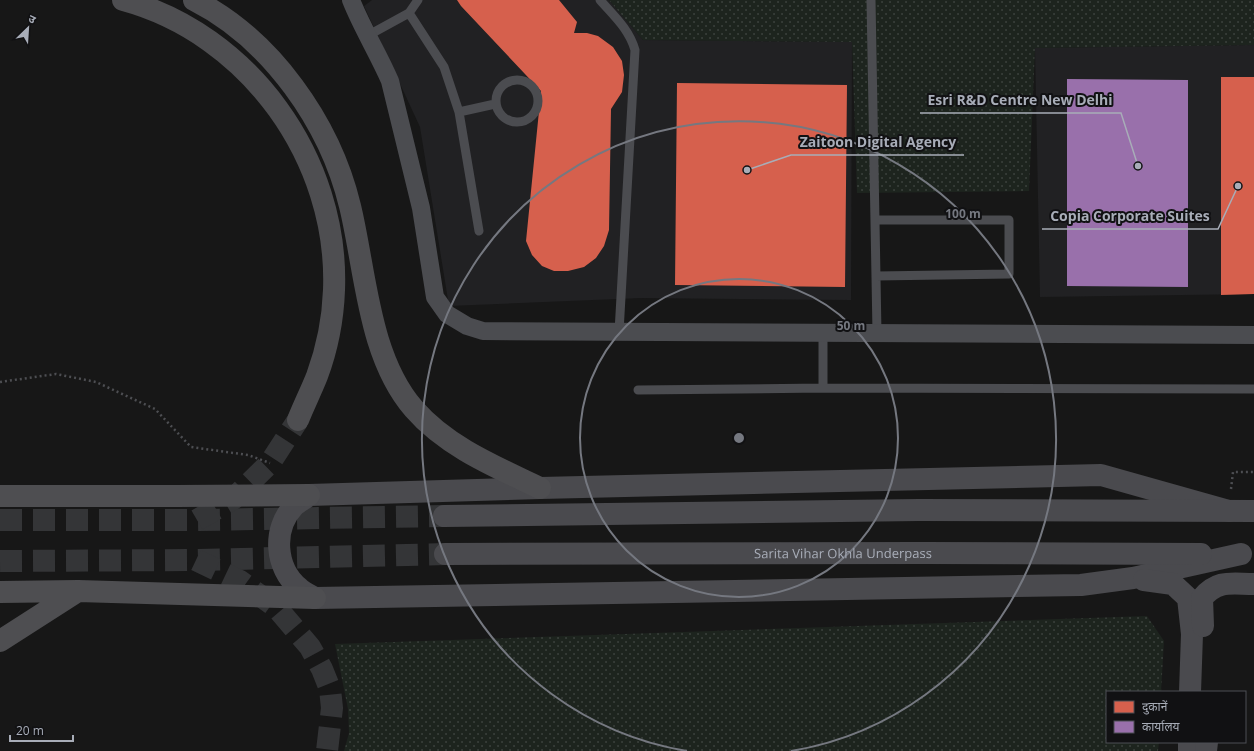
<svg xmlns="http://www.w3.org/2000/svg" width="1254" height="751" viewBox="0 0 1254 751" font-family="'Open Sans','Noto Sans Devanagari',sans-serif">
<style>
.built{fill:#212123}
.grass{fill:url(#grass-dots)}
.shops{fill:#d6604d}
.offices{fill:#9970ab}
.lines{fill:none;stroke-linecap:round;stroke-linejoin:round}
.secondary-tunnel{stroke:#343537;stroke-width:22;stroke-dasharray:22 11;stroke-linecap:butt}
.highway-tunnel{stroke:#343537;stroke-width:22;stroke-dasharray:22 11;stroke-linecap:butt}
.path{stroke:#4d4e52;stroke-width:2.5;stroke-dasharray:2 3;stroke-linecap:butt}
.lane{stroke:#4b4c50;stroke-width:9}
.street{stroke:#4b4c50;stroke-width:18}
.secondary{stroke:#4a4a4e;stroke-width:22}
.highway{stroke:#4e4e51;stroke-width:22}
.ring{fill:none;stroke:#757880;stroke-width:2}
.labels{text-anchor:middle;stroke-width:4;stroke-linejoin:round;paint-order:stroke}
.street-label{font-size:13px;fill:#a8adb8;stroke:#111113}
.centre{fill:#757880;stroke:#111113;stroke-width:2}
.ring-label{font-size:12px;text-anchor:middle;font-weight:bold;fill:#757880;stroke:#111113;stroke-width:4;stroke-linejoin:round;paint-order:stroke}
.leader{fill:none;stroke:#a8adb8;stroke-width:1.5}
.callout-dot{fill:#a8adb8;stroke:#111113;stroke-width:1.5}
.callout-label{font-size:14px;text-anchor:middle;font-weight:bold;fill:#a8adb8;stroke:#111113;stroke-width:4;stroke-linejoin:round;paint-order:stroke}
</style>
<defs>
<pattern id="grass-dots" width="8" height="8" patternUnits="userSpaceOnUse"><rect width="8" height="8" fill="#1d241e"/><path d="M2 2h.1M6 6h.1" fill="none" stroke="#3b413d" stroke-width="1.8" stroke-linecap="round"/></pattern>
</defs>
<rect width="100%" height="100%" fill="#171717"/>
<path class="built" d="M372,0H609L643,40L852,42L851,300L641,298L449,306L420,127L364,6Z
M1254,45V294L1040,297L1035,48Z"/>
<path class="grass" d="M609,0H1254V45L1035,48L1029,191L857,193L852,42L643,40Z
M1147,616L1164,641L1161,692H1107V742H1159L1158,751H344L349,733L348,709L335,644Z"/>
<path class="shops" d="M457,0H559L577,22L574,33H587L598,36L613,47L622,61L624,75L622,92L611,109L609,230L604,246L596,258L584,267L568,271H554L542,266L532,255L526,241L541,91L461,6Z
M1221,77H1254V294L1221,295Z
M677,83L847,85L845,287L675,285Z"/>
<path class="offices" d="M1067,79L1188,80V287L1067,286Z"/>
<g class="lines">
<path class="secondary-tunnel" d="M0,520H197L444,516
M0,561L196,560L445,554"/>
<path class="highway-tunnel" d="M197,520L233,499L270,463L298,420
M196,560L240,581L276,607L310,647L322,669L330,689L332,708L327,751"/>
<path class="path" d="M0,382L56,374L96,382L155,409L191,447L248,455L270,463
M1231,489L1233,472H1254"/>
<path class="lane" d="M600,0C614,16 629,29 635,50L619,332
M871,0L877,333
M409,13L444,67L459,112L479,231
M367,36L409,13L418,0
M496 101a21 21 0 1 1 42 0a21 21 0 1 1-42 0Z
M459,112L495,104
M875,220H1009V274L876,276
M823,333V388L1254,389
M638,390L823,388"/>
<path class="street" d="M351,0C362,28 378,53 390,81L421,208L435,297L447,314L467,326L483,331L1254,335"/>
<g class="secondary">
<path d="M1229,511L1101,475L540,488L309,495C305,499 298,502 294,506C272,529 275,568 299,588C303,592 310,595 315,598L1081,585L1133,578L1241,554"/>
<path d="M444,516L919,510L1254,511"/>
<path id="s1" d="M445,554L923,553L1201,554"/>
<path d="M1144,580L1173,584L1188,598L1192,634L1190,692"/>
<path d="M1203,626L1202,598C1218,579 1232,584 1254,584"/>
<path d="M1189,751V742"/>
<path d="M1206,751L1207,742"/>
</g>
<path class="highway" d="M123,0C249,34 339,159 334,290C333,318 327,349 317,376C311,391 304,405 298,420
M194,0C271,39 330,123 350,206C366,272 368,356 414,409C447,447 496,467 540,488
M0,496H176L309,495
M0,592L78,591L315,598
M0,641L78,591"/>
</g>
<g class="ring">
<circle cx="739" cy="438" r="159"/>
<path d="M687 751A317 317 0 1 1 791 751"/>
</g>
<g class="labels">
<g class="street-label">
<text dy="5" stroke="none"><textPath href="#s1" startOffset="398">Sarita Vihar Okhla Underpass</textPath></text>
</g>
</g>
<circle cx="739" cy="438" r="6" class="centre"/>
<g class="ring-label">
<text x="963" y="218">100 m</text>
<text x="851" y="330">50 m</text>
</g>
<path class="leader" d="M1138 166L1121 113H920M747 170L791 155H964M1238 186L1218 229H1042"/>
<g class="callout-dot">
<circle cx="1138" cy="166" r="4"/>
<circle cx="747" cy="170" r="4"/>
<circle cx="1238" cy="186" r="4"/>
</g>
<g class="callout-label">
<text x="1020" y="105">Esri R&amp;D Centre New Delhi</text>
<text x="878" y="147">Zaitoon Digital Agency</text>
<text x="1130" y="221">Copia Corporate Suites</text>
</g>
<rect x="1106" y="691" width="140" height="52" fill="#111113" stroke="#4d4f55"/>
<rect x="1114" y="701" width="20" height="12" fill="#d6604d" stroke="#4d4f55"/>
<text x="1142" y="711" font-size="12" fill="#a8adb8">दुकानें</text>
<rect x="1114" y="721" width="20" height="12" fill="#9970ab" stroke="#4d4f55"/>
<text x="1142" y="731" font-size="12" fill="#a8adb8">कार्यालय</text>
<g transform="translate(28 28) rotate(25)" stroke="#111113" stroke-width="3" paint-order="stroke">
<path d="M0-3L7 15L0 10L-7 15Z" fill="#a8adb8"/>
<text y="-6" font-size="11" font-weight="bold" text-anchor="middle" fill="#a8adb8">उ</text>
</g>
<path d="M10 735v6h63v-6" fill="none" stroke="#a8adb8" stroke-width="2"/>
<text x="16" y="735" font-size="12" fill="#a8adb8" stroke="#111113" stroke-width="3" paint-order="stroke">20 m</text>
</svg>
